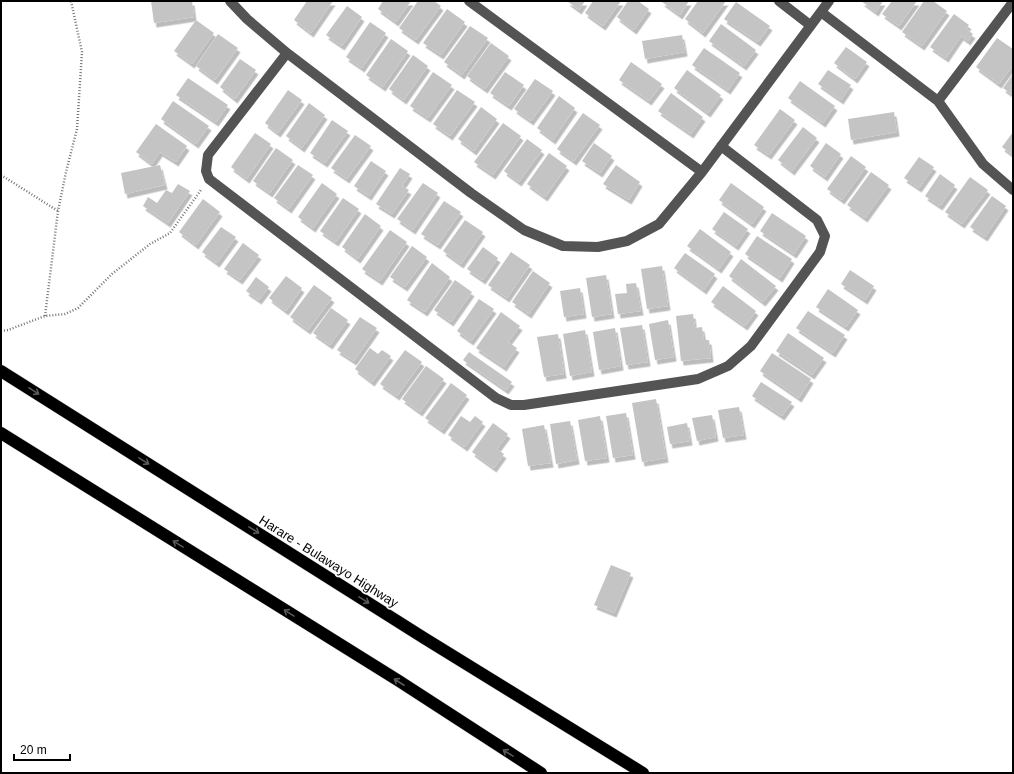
<svg xmlns="http://www.w3.org/2000/svg" width="1014" height="774" viewBox="0 0 1014 774" font-family="Arial,sans-serif">
<style>
.building{fill:#c4c4c4;filter:url(#shadow)}
.lines{fill:none;stroke-linecap:round;stroke-linejoin:round}
.highway-casing{stroke:#dbdbdb;stroke-width:13}
.path{stroke:#767676;stroke-width:2.5;stroke-dasharray:1 2;stroke-linecap:butt}
.minor{stroke:#545454;stroke-width:10}
.highway{stroke:#000;stroke-width:12}
.oneway{stroke:#595959}
.labels{text-anchor:middle;stroke-width:3.5;stroke-linejoin:round;paint-order:stroke}
.street-label{font-size:13px;fill:#000;stroke:#fff}
</style>
<defs>
<filter id="shadow"><feDropShadow dx="2.5" dy="4.5" stdDeviation="0" flood-color="#0004"/></filter>
</defs>
<rect width="100%" height="100%" fill="#fff"/>
<path class="building" d="M151,1H192L194,17L154,23Z
M307,1H333L311,33L294,20Z
M383,1H411L396,22L378,9Z
M418,1H434L441,6L416,40L399,28Z
M567,1H585L579,10Z
M593,1H621L603,26L585,13Z
M628,1H638L649,9L634,30L617,17Z
M663,1H689L680,15L662,2Z
M698,1H726L703,33L685,19Z
M861,1H883L876,12Z
M892,1H917L899,26L882,14Z
M924,1H933L947,11L922,46L902,32Z
M736,2L770,26L758,42L724,19Z
M347,6L362,17L342,46L326,35Z
M447,9L465,22L441,55L423,43Z
M954,14L969,25L966,29L973,34L968,41L961,36L946,58L930,47Z
M196,20L214,33L192,64L174,51Z
M370,22L386,33L362,68L346,57Z
M721,24L756,50L744,66L709,41Z
M470,26L488,38L462,75L444,62Z
M218,34L238,48L215,80L196,66Z
M682,35L685,52L645,59L642,41Z
M997,38L1013,49V65L999,84L976,67Z
M391,39L408,51L383,87L366,75Z
M491,43L509,56L485,89L467,76Z
M846,47L867,62L855,79L834,63Z
M704,48L740,73L728,90L692,65Z
M413,55L428,66L404,100L389,89Z
M240,59L256,70L235,99L220,87Z
M631,62L662,84L649,101L619,80Z
M687,70L721,95L708,113L674,88Z
M828,70L851,85L841,100L818,84Z
M433,72L452,85L428,118L410,106Z
M505,72L524,85L509,106L490,93Z
M1013,74V95L1003,88Z
M188,78L228,105L216,122L176,95Z
M535,79L553,91L531,121L514,109Z
M800,81L835,106L823,123L788,98Z
M288,90L302,100L278,133L265,123Z
M457,90L475,102L450,136L433,124Z
M671,93L703,117L691,134L658,111Z
M559,96L575,108L553,140L537,128Z
M173,101L209,126L196,144L161,119Z
M309,103L325,115L302,148L286,136Z
M481,107L497,119L474,151L458,139Z
M780,109L795,120L769,155L754,145Z
M894,112L897,132L851,140L848,119Z
M583,113L600,125L574,161L557,149Z
M332,120L348,131L325,163L310,153Z
M503,123L521,136L493,175L474,162Z
M156,124L187,146L176,162L160,152L152,164L136,152Z
M803,127L817,138L792,171L778,160Z
M1013,132V155L1002,147Z
M255,133L271,144L247,179L231,167Z
M355,135L371,146L347,179L331,168Z
M527,139L542,150L519,182L504,171Z
M594,143L612,156L600,173L582,161Z
M826,143L841,154L825,177L810,166Z
M276,148L293,160L270,193L253,181Z
M549,153L567,166L545,197L527,184Z
M851,156L866,167L842,200L827,189Z
M919,157L934,167L919,188L904,178Z
M371,161L386,171L369,196L354,186Z
M160,165L165,185L125,194L121,173Z
M298,165L313,175L289,209L274,198Z
M616,165L640,182L629,200L603,184Z
M400,168L410,174L402,186L409,190L392,214L376,204Z
M871,172L889,185L865,218L847,205Z
M940,174L955,185L940,206L925,196Z
M970,177L988,190L962,224L945,212Z
M322,183L337,194L313,228L298,217Z
M423,183L438,193L413,230L397,219Z
M731,183L764,207L752,224L719,200Z
M178,184L190,191L168,223L143,206L148,197L157,203L166,190L172,193Z
M992,196L1006,206L985,237L970,227Z
M343,198L359,209L336,242L320,231Z
M203,199L220,212L196,245L179,232Z
M444,201L461,212L438,245L421,234Z
M724,212L748,229L736,246L712,229Z
M772,213L806,236L794,254L760,231Z
M365,214L381,226L358,259L342,247Z
M465,220L483,232L461,264L443,251Z
M221,227L236,237L217,263L202,252Z
M700,229L731,252L719,269L687,246Z
M390,230L407,242L380,281L362,269Z
M757,236L792,259L780,278L745,254Z
M243,243L259,255L240,280L224,269Z
M412,246L427,257L405,287L390,277Z
M483,247L498,258L483,280L467,269Z
M511,252L530,265L507,298L488,285Z
M685,253L715,274L704,290L674,268Z
M741,259L776,286L763,302L729,276Z
M432,263L450,277L425,312L407,300Z
M662,266L668,306L647,309L641,269Z
M850,270L874,286L865,300L841,284Z
M533,271L550,283L529,314L512,302Z
M606,275L612,314L592,317L586,278Z
M286,276L302,288L286,311L269,298Z
M256,277L269,287L259,300L246,291Z
M455,280L472,292L451,322L434,310Z
M636,283L641,311L618,314L615,294L627,293L626,284Z
M314,285L332,298L308,330L290,317Z
M723,286L756,311L745,326L711,302Z
M580,288L584,314L564,317L560,291Z
M828,289L858,310L846,327L816,307Z
M479,299L494,309L471,341L457,331Z
M331,308L348,320L330,345L313,333Z
M808,311L845,335L833,353L796,328Z
M501,312L520,326L508,342L517,348L504,367L476,348Z
M693,314L695,328L702,327L704,340H709L711,358L681,361L676,316Z
M360,317L377,328L354,361L337,350Z
M668,320L674,357L655,360L649,324Z
M642,325L648,362L626,365L620,328Z
M615,328L621,366L599,370L593,332Z
M585,330L592,372L570,376L563,334Z
M788,333L824,358L812,375L776,351Z
M558,334L564,374L544,377L537,337Z
M370,348L378,354L382,350L391,356L372,382L355,369Z
M405,350L422,362L397,396L380,384Z
M469,352L512,382L506,390L463,360Z
M772,353L811,379L799,398L760,371Z
M426,366L444,379L420,412L402,399Z
M761,382L792,402L782,416L752,396Z
M451,383L467,395L442,430L425,418Z
M656,399L666,458L642,462L632,403Z
M739,407L744,435L723,438L718,410Z
M626,413L633,455L613,458L606,416Z
M712,415L716,437L697,441L692,418Z
M461,416L470,422L475,416L483,422L465,447L448,435Z
M600,416L607,458L585,461L578,420Z
M570,421L577,460L556,464L550,424Z
M493,423L508,434L497,449L504,454L494,468L472,452Z
M687,423L690,441L670,444L667,427Z
M544,425L551,463L528,466L522,429Z
M611,565L631,573L614,613L594,605Z"/>
<g class="lines">
<defs>
<path id="highway" d="M1,371L424,638L643,773
M1,433L399,681L541,773"/>
</defs>
<use href="#highway" class="highway-casing"/>
<path class="path" d="M1,175L58,211
M45,316L58,211L66,172L77,129L82,52L71,1
M1,331L8,330L45,316L65,314L78,308L112,274L150,244L170,233L201,190"/>
<path class="minor" d="M230,1L247,19L287,53L471,193L524,230L563,246L598,247L627,241L659,224L702,172L829,1
M469,1L702,172
M779,1L810,25
M821,12L938,101L983,164L1013,190
M287,53L208,155L206,171L209,179L496,398L511,405H524L698,379L728,366L751,346L820,252L825,236L817,220L721,146
M938,101L1013,2"/>
<use href="#highway" class="highway"/>
</g>
<defs><path id="oneway-shaft" d="M-6 0H5M1.5-3L5.5 0L1.5 3" fill="none" stroke-width="1.6" stroke-linecap="round" stroke-linejoin="round"/></defs>
<g class="oneway">
<use href="#oneway-shaft" transform="translate(34 391) rotate(32)"/>
<use href="#oneway-shaft" transform="translate(144 461) rotate(32)"/>
<use href="#oneway-shaft" transform="translate(254 530) rotate(32)"/>
<use href="#oneway-shaft" transform="translate(178 544) rotate(-148)"/>
<use href="#oneway-shaft" transform="translate(364 600) rotate(32)"/>
<use href="#oneway-shaft" transform="translate(289 613) rotate(-148)"/>
<use href="#oneway-shaft" transform="translate(399 682) rotate(-147)"/>
<use href="#oneway-shaft" transform="translate(508 753) rotate(-148)"/>
</g>
<g class="labels">
<g class="street-label">
<text transform="translate(329 561) rotate(32)" y="5">Harare - Bulawayo Highway</text>
</g>
</g>
<rect width="1014" height="774" fill="none" stroke="#000000" stroke-width="4"/>
<path d="M14 754v6h56v-6" fill="none" stroke="#000000" stroke-width="2"/>
<text x="20" y="754" font-size="12" fill="#000000" stroke="#ffffff" stroke-width="3" paint-order="stroke">20 m</text>
</svg>
